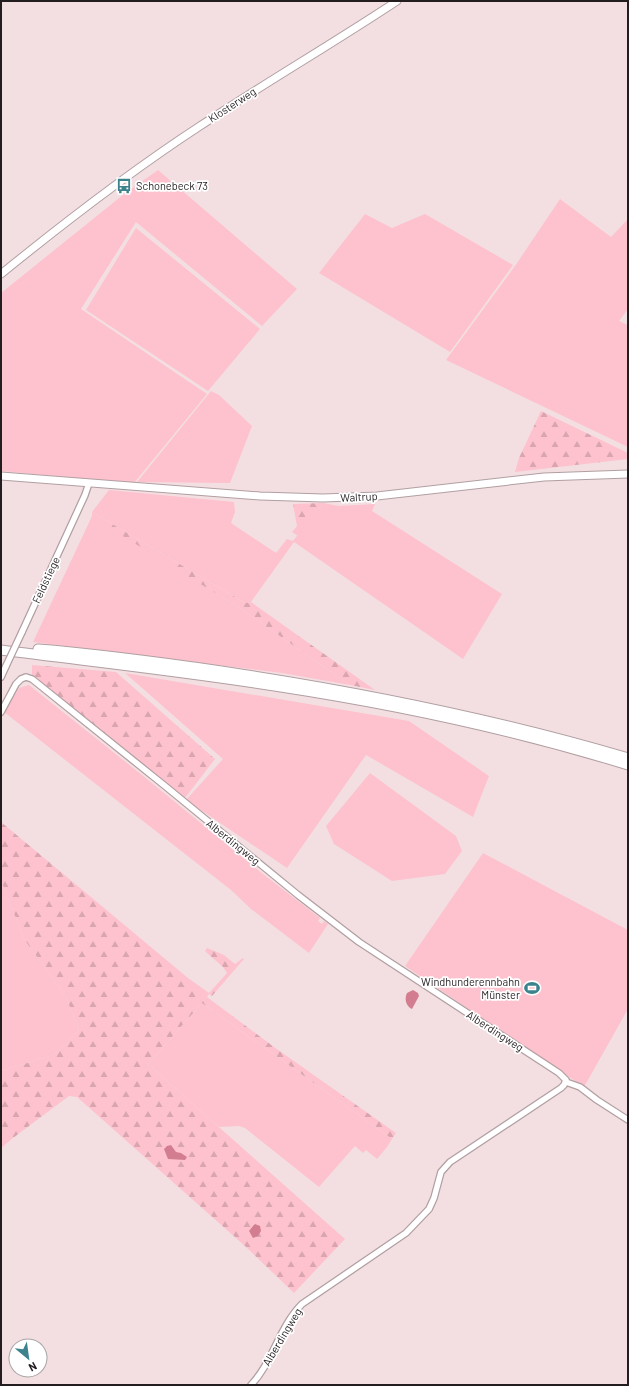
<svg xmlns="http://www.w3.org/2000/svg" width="629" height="1386" viewBox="0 0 629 1386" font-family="Barlow,sans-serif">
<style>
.green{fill:#fdc2cd}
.forest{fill:url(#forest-firs)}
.water{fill:#d37e90}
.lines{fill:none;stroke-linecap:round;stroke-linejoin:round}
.minor-casing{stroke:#b19fa2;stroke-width:8}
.secondary-casing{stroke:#b19fa2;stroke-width:9}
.trunk-casing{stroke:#b19fa2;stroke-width:11}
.minor{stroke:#fff;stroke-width:5.5}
.secondary{stroke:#fff;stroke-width:7}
.trunk{stroke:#fff;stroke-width:9}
.minor-bridge-casing{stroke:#b19fa2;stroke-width:8;stroke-linecap:butt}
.minor-bridge{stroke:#fff;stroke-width:5.5}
.labels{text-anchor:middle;stroke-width:3.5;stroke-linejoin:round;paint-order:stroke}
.street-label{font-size:11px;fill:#241d1f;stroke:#fff}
.poi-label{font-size:11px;fill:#241d1f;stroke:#fff;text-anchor:start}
</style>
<defs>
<pattern id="forest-firs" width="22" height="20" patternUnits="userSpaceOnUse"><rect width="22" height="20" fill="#fdc2cd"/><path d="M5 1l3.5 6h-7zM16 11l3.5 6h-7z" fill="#d9a6b0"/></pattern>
</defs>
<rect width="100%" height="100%" fill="#f3dfe2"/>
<path class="green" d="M158,170L297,289L262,326L136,222L81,309L207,394L134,483L1,471V293L124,194Z
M560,199L611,237L628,219V309L619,321L628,325V447L446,360L515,266Z
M365,214L392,228L425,214L513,265L450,352L319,273Z
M136,228L260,329L208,391L86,310Z
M211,391L219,395L252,426L230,483L137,482Z
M109,490L234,502L235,512L231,523L276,553L287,539L293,541L323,503L339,506L375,504L372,511L502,594L463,659L294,542L251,602L245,603L92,512Z
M92,516L241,609L350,685L282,673L33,642Z
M125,673L409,721L489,776L473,817L366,755L287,868L186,800L223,759Z
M29,685L142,775L263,874L320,918L318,921L322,924L324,921L328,924L309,953L251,909L231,890L4,712L19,688Z
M370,773L456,836L462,851L445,874L392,881L334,844L326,826Z
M483,853L628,930V1009L584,1087L405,966Z
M1,880L24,939L66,997L79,1030L58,1052L50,1056L1,1071Z
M202,1003L392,1139L387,1147L377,1159L366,1150L363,1153L355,1146L319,1187L245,1128L239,1126L219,1127L148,1064Z
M1,1125L13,1138L1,1148Z"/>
<path class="forest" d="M541,411L628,453V459L515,472L519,458Z
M323,503L298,536L292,532L297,526L293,504Z
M92,512L245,603L251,602L375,690L350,685L241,609L92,517Z
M32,665L116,672L215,759L185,798L32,677Z
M1,822L188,978L209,993L227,973L223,967L207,953L205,951L207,948L224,955L235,964L243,958L244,959L212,996L209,994L207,997L274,1047L396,1133L392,1139L202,1003L148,1064L345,1239L294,1293L246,1247L77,1097L69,1096L13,1138L1,1125V1071L50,1056L58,1052L79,1030L66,997L24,939L1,880Z"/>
<path class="water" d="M413,990L418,993L419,996L412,1009C406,1006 404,999 407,993Z
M171,1145L176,1152L181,1153L187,1157L185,1160L168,1159L164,1149L167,1146Z
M255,1224L260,1226L261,1231L258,1236L253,1238L249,1231L253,1226Z"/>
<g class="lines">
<defs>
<path id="minor" d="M22,632L85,495L89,483
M1,677L6,666
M1,712L16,684L21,679L26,677L32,679L165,786L298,895L359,942L559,1073L566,1080L564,1085L561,1088L450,1162L441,1172L434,1198L429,1209L406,1233L302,1304C279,1327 273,1362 251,1385
M566,1082L580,1087L597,1100L628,1120"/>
<path id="secondary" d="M1,274C65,222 131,171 200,126C265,83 332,44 397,1
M1,476L260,496L323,498L377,496L544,477L628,474"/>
<path id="trunk" d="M38,649C91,653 142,660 194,667C341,688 486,716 628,758
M1,650C94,662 188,672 281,687C398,705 515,730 628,765"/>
</defs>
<use href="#minor" class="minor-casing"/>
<use href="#secondary" class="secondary-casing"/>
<use href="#trunk" class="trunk-casing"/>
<use href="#minor" class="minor"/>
<use href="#secondary" class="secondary"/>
<use href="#trunk" class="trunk"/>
<defs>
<path id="minor-bridge" d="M6,666L22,632"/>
</defs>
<use href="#minor-bridge" class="minor-bridge-casing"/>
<use href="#minor-bridge" class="minor-bridge"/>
</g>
<defs>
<symbol id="bus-bare" viewBox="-9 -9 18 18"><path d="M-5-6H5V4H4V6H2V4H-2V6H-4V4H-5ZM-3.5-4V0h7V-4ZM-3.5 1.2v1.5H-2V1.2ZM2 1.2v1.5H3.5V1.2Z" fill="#3c838d" stroke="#fff" stroke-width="2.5" paint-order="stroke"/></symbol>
<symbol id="stadium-bare" viewBox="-9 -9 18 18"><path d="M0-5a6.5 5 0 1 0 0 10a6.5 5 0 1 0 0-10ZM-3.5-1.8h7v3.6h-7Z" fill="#3c838d" stroke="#fff" stroke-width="2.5" paint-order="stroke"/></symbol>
</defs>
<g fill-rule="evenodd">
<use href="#bus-bare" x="113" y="175" width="22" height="22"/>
<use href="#stadium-bare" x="521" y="977" width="22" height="22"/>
</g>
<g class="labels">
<g class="street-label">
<text transform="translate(232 105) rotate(-33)" y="4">Klosterweg</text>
<text transform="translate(359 497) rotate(-3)" y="4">Waltrup</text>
<text transform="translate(46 580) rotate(-65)" y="4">Feldstiege</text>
<text transform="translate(233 842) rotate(39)" y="4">Alberdingweg</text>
<text transform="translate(495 1031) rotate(33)" y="4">Alberdingweg</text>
<text transform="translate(282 1337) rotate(-59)" y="4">Alberdingweg</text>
</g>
<g class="poi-label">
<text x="136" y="190">Schonebeck 73</text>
<text x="520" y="986" text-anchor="end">Windhunderennbahn<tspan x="520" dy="13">Münster</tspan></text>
</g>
</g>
<rect width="629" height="1386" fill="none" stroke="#241d1f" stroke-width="4"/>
<g transform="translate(28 1358) rotate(151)"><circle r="19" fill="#ffffff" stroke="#a7a5a5"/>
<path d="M0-3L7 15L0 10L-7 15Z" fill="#3c838d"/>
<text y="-6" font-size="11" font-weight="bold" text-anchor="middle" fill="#241d1f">N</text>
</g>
</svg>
